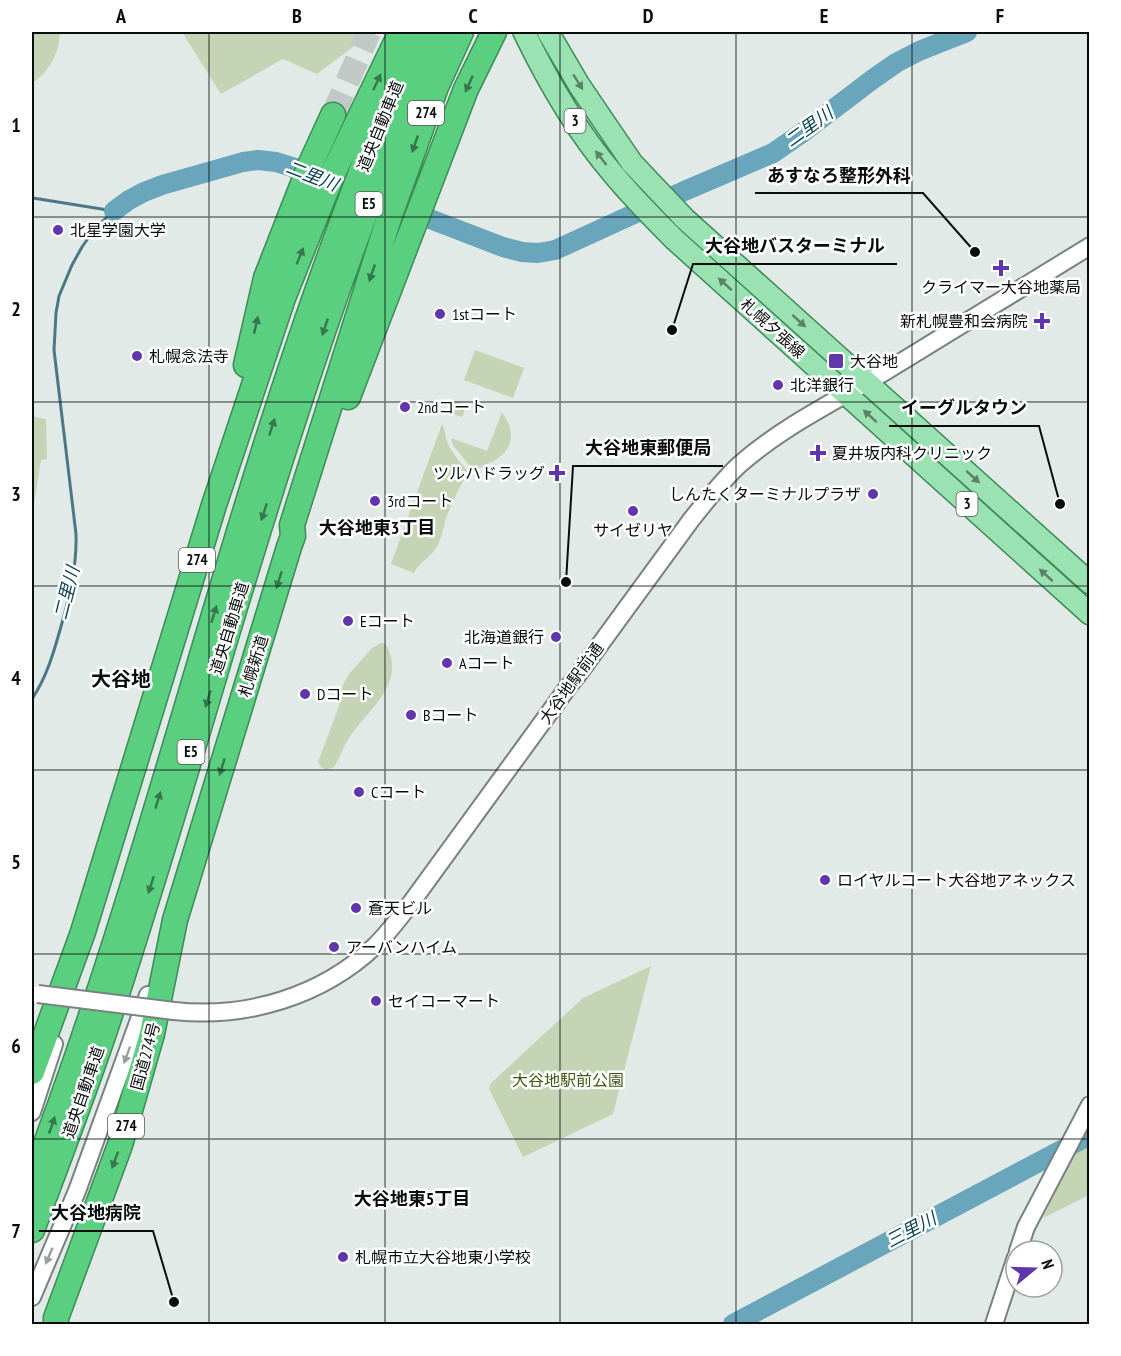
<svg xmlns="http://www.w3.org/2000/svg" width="1121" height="1356" viewBox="0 0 1121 1356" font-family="'PT Sans Narrow','Noto Sans JP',sans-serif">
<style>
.green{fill:#c5d4b4}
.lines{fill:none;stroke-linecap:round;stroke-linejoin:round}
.stream{stroke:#4c7787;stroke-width:3}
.river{stroke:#69a5bb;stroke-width:20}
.highway-tunnel{stroke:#c1c9c6;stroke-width:24;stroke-dasharray:24 12;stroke-linecap:butt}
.minor-casing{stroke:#7a827f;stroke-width:20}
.major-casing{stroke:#3d8b57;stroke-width:24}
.highway-casing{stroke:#3d8b57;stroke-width:27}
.minor{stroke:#fff;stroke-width:16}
.major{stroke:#9be2b2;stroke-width:21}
.highway{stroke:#59cf7f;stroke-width:24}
.minor-bridge-casing{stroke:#7a827f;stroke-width:20;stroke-linecap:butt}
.minor-bridge{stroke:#fff;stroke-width:16}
.oneway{fill:#35784c}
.oneway2{fill:#5a8268}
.oneway3{fill:#9d9e9e}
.grid{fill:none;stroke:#0a0d0d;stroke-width:1.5;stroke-opacity:0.55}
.poi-dot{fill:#5f36ae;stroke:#fff;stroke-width:2}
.labels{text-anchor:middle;stroke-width:5;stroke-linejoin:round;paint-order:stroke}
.shield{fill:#fff;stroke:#545656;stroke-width:1.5}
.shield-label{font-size:15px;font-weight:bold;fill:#0a0d0d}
.street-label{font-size:16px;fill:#0a0d0d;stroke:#fff}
.poi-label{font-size:16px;fill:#0a0d0d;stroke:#fff;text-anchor:start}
.park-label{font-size:16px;fill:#3f5812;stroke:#fff}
.water-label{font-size:18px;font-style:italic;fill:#104555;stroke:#fff}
.neighbourhood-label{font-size:18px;font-weight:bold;fill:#0a0d0d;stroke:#fff}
.quarter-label{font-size:20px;font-weight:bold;fill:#0a0d0d;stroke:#fff}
.leader{fill:none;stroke:#0a0d0d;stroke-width:2}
.callout-dot{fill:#0a0d0d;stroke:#fff;stroke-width:2}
.callout-label{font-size:18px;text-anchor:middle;font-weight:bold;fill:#0a0d0d;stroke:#fff;stroke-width:5;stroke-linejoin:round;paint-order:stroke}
.neatline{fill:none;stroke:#0a0d0d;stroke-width:2}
.grid-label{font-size:20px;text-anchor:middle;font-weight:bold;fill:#0a0d0d}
</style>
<rect width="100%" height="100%" fill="#e1eae7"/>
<path class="green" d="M32,32H60C59,53 50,72 32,83Z
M182,32H363L357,44L317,74L283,59L221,94Z
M475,350L524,368L513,398L464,380Z
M455,401L459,402C464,407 466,410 462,417L447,412L451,404Z
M502,412C504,416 507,420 509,425C518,452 494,462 473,470L453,445L451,438L487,451Z
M32,416L46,419L47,459L41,460L32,517Z
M442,424C446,431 445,440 450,448C455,457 463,465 469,473C459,486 453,501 447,516C443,527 442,538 436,548C430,558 419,562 414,573L391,564Z
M381,643L386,644C407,684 369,708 349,738C343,747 340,758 334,767L326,770L321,767L318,762L339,706L343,685L349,674L372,648Z
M651,966L613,1114L523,1157L489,1089L491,1083L583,998Z
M1089,1140V1195L1043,1218L1075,1147Z"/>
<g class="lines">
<path class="stream" d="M32,199L33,198L114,211
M32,699C46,678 53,655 60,630C69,599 77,567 76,534L54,350L56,313L59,296L72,265L82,247L96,227L114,211"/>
<path class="river" d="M404,209L503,247L522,252L538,253L555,250L682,192L773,153L802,133L873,79L896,63L919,51L967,32
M114,211L129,200L144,192L162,185L243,162L258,160L276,162L292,167L368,195
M733,1324L1090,1135"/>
<path class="highway-tunnel" d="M333,115L369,32"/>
<defs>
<path id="minor" d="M174,1011C247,1019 322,996 375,946C387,934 398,920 408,907L568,687L577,676L691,520C706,501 721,482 739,465C783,426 838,400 888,370C956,329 1022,287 1090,246
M32,1112L54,1044
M1018,1251L1026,1227L1090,1105
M32,1297L77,1191L148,995
M994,1324L1016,1257"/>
<path id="major" d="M524,32C548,82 578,133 614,175C633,198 653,218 674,239L1090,614
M548,32L579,85L632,163L685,219L1090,583"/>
<path id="highway" d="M246,365L266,278L311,163L333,115
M348,397L466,89L494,32
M32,1072L83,932L214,505L283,298L333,173L401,32
M32,1180C147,883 217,569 325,269C354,189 384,109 420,32
M32,1230C57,1163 83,1096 106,1027C149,898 187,768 226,637C269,495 313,353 365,214C389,152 413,91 441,32
M56,1324V1318L120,1145L152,1034L175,920L289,547L293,536L292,525L389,218L436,87L461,32"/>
</defs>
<use href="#minor" class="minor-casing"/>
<use href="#major" class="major-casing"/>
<use href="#highway" class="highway-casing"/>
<use href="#minor" class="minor"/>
<use href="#major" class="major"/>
<use href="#highway" class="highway"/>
<defs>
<path id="minor-bridge" d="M38,994L174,1011"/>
</defs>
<use href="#minor-bridge" class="minor-bridge-casing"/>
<use href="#minor-bridge" class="minor-bridge"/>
</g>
<defs><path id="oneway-solid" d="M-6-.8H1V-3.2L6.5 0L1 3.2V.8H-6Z" transform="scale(1.5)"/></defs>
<g class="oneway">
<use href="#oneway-solid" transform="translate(377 82) rotate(-65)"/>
<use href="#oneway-solid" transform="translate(469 84) rotate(115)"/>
<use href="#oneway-solid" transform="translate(415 144) rotate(109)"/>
<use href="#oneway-solid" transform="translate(300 256) rotate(-68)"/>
<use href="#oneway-solid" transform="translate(372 273) rotate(109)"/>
<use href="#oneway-solid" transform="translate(256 325) rotate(-77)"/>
<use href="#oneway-solid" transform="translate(325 327) rotate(109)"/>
<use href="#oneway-solid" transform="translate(272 427) rotate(-72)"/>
<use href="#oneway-solid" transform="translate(264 512) rotate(108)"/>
<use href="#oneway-solid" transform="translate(279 580) rotate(107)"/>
<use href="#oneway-solid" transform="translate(214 614) rotate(-73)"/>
<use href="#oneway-solid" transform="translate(208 699) rotate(107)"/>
<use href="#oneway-solid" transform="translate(222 767) rotate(107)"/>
<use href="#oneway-solid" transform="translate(158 800) rotate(-73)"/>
<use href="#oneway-solid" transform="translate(151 885) rotate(108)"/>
<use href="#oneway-solid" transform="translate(52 1125) rotate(-71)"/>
<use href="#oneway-solid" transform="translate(115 1160) rotate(110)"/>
</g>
<g class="oneway2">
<use href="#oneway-solid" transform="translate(578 82) rotate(58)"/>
<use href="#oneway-solid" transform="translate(601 158) rotate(-128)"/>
<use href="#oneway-solid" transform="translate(725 284) rotate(-138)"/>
<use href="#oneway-solid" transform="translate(799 321) rotate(42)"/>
<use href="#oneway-solid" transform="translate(870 416) rotate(-138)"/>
<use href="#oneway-solid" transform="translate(973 477) rotate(42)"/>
<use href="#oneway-solid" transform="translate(1046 575) rotate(-138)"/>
</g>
<g class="oneway3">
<use href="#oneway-solid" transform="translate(127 1055) rotate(110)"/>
<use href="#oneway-solid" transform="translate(49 1256) rotate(113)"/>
</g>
<path class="grid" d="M209,32V1324M385,32V1324M560,32V1324M736,32V1324M912,32V1324M32,217H1090M32,402H1090M32,586H1090M32,770H1090M32,954H1090M32,1139H1090"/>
<g class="poi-dot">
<circle cx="58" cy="230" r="6"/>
<path d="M998 259h6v6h6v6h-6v6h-6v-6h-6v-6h6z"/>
<circle cx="440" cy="314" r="6"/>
<path d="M1039 312h6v6h6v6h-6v6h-6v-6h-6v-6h6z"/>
<circle cx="137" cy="356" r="6"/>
<rect x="828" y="353" width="16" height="16" rx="3"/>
<circle cx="778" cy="385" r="6"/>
<circle cx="405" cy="407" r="6"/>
<path d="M815 444h6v6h6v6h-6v6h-6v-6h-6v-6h6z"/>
<path d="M554 464h6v6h6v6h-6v6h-6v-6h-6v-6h6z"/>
<circle cx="873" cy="494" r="6"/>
<circle cx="375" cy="501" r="6"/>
<circle cx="633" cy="511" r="6"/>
<circle cx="348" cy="621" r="6"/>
<circle cx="556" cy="637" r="6"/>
<circle cx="447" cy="663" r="6"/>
<circle cx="305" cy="694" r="6"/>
<circle cx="411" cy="715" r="6"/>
<circle cx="359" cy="792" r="6"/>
<circle cx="825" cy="880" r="6"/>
<circle cx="356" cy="908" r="6"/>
<circle cx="334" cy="947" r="6"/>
<circle cx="376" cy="1001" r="6"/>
<circle cx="343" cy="1257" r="6"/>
</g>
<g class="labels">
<g class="shield">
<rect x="408" y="101" width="36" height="24" rx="4.5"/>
<rect x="564.5" y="109" width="21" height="24" rx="4.5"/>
<rect x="355.5" y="192" width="27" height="24" rx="4.5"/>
<rect x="956.5" y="492" width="21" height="24" rx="4.5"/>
<rect x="179" y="548" width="36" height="24" rx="4.5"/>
<rect x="177.5" y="740" width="27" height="24" rx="4.5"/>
<rect x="108" y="1114" width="36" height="24" rx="4.5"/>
</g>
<g class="shield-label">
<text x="426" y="118">274</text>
<text x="575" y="126">3</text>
<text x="369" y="209">E5</text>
<text x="967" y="509">3</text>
<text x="197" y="565">274</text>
<text x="191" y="757">E5</text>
<text x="126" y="1131">274</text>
</g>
<g class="street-label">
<text transform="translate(380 126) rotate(-68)" y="6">道央自動車道</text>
<text transform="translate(773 328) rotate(42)" y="6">札幌夕張線</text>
<text transform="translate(229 628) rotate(-73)" y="6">道央自動車道</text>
<text transform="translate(253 666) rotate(-73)" y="6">札幌新道</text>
<text transform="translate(571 683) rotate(-54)" y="6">大谷地駅前通</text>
<text transform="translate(145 1056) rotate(-75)" y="6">国道274号</text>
<text transform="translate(83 1092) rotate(-71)" y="6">道央自動車道</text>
</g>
<g class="poi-label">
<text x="70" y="236">北星学園大学</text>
<text x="1001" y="293" text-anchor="middle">クライマー大谷地薬局</text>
<text x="452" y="320">1stコート</text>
<text x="1028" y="327" text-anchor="end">新札幌豊和会病院</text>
<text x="149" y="362">札幌念法寺</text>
<text x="850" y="367">大谷地</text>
<text x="790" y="391">北洋銀行</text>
<text x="417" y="413">2ndコート</text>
<text x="832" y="459">夏井坂内科クリニック</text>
<text x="545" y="479" text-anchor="end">ツルハドラッグ</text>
<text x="861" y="500" text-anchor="end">しんたくターミナルプラザ</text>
<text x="387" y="507">3rdコート</text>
<text x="633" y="536" text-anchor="middle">サイゼリヤ</text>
<text x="360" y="627">Eコート</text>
<text x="544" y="643" text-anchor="end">北海道銀行</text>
<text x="459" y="669">Aコート</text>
<text x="317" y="700">Dコート</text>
<text x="423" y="721">Bコート</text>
<text x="371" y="798">Cコート</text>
<text x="837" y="886">ロイヤルコート大谷地アネックス</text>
<text x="368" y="914">蒼天ビル</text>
<text x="346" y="953">アーバンハイム</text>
<text x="388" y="1007">セイコーマート</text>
<text x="355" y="1263">札幌市立大谷地東小学校</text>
</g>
<g class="park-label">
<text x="568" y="1086">大谷地駅前公園</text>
</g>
<g class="water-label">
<text transform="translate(809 127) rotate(-36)" y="6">二里川</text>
<text transform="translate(312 176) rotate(21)" y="6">二里川</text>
<text transform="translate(67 593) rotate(-76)" y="6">二里川</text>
<text transform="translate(911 1230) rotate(-28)" y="6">三里川</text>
</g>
<g class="neighbourhood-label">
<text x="377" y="534">大谷地東3丁目</text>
<text x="412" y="1205">大谷地東5丁目</text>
</g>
<g class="quarter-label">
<text x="121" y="686">大谷地</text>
</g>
</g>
<path class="leader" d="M975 252L923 193H755M672 330L693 264H897M1060 504L1039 426H889M566 582L573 466H723M174 1302L153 1231H39"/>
<g class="callout-dot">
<circle cx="975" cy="252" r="6"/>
<circle cx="672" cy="330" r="6"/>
<circle cx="1060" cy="504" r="6"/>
<circle cx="566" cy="582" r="6"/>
<circle cx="174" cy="1302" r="6"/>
</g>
<g class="callout-label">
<text x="839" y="182">あすなろ整形外科</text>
<text x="795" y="252">大谷地バスターミナル</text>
<text x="964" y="414">イーグルタウン</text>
<text x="648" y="454">大谷地東郵便局</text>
<text x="96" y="1219">大谷地病院</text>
</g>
<rect width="1121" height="1356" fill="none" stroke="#ffffff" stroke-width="66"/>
<g transform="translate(1034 1269) rotate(71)"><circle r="28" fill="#ffffff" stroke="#9d9e9e" stroke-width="1.5"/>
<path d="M0-4.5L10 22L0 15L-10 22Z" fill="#5f36ae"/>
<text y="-9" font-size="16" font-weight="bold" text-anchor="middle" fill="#0a0d0d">N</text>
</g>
<rect x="33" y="33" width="1055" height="1290" class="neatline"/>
<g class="grid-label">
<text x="121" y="23">A</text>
<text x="297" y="23">B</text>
<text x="473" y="23">C</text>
<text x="648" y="23">D</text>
<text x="824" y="23">E</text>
<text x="1000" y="23">F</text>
<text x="16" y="132">1</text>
<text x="16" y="316">2</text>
<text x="16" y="501">3</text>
<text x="16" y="685">4</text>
<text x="16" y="869">5</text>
<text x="16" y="1053">6</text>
<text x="16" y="1238">7</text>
</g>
</svg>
